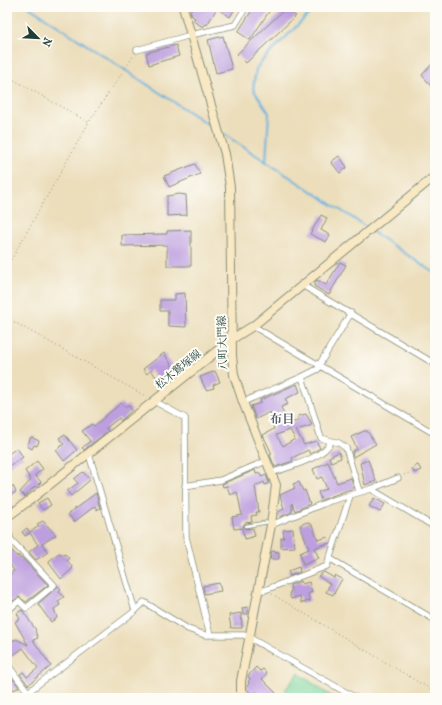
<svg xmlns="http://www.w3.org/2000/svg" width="442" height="705" viewBox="0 0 442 705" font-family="'IM FELL French Canon','Noto Serif JP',serif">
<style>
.green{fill:#7ed69b;stroke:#4e8a68}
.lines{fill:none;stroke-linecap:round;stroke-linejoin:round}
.stream{stroke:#66b1df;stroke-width:2}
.building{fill:#bd9fdf;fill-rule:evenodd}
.lane-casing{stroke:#868e78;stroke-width:4}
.street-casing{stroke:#868e78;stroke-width:7}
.secondary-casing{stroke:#868e78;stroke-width:10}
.path{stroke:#868e78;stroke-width:1;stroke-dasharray:1 3;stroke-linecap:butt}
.lane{stroke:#fff;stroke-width:2.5}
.street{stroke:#fff;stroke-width:5.5}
.secondary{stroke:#f8e8c3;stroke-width:8}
.labels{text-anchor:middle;stroke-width:4;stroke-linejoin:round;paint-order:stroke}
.street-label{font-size:11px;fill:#1f3d34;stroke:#fdfcf7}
.neighbourhood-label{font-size:12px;font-weight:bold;fill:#565f70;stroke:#fdfcf7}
</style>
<rect width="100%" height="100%" fill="#fdfcf7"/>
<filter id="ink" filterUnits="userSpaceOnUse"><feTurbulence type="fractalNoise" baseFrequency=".025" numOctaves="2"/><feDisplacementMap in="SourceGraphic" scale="8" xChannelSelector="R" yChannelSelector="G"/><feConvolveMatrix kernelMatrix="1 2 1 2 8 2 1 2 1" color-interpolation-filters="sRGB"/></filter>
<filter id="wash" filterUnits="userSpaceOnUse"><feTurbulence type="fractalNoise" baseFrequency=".012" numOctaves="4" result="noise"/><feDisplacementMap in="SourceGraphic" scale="16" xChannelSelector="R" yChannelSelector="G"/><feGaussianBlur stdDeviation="0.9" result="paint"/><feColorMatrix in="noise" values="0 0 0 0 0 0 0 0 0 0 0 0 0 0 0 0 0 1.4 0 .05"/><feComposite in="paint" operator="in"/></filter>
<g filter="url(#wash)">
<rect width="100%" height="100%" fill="#ecdebb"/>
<path class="green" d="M298,673L331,696L329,698H311L307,694L304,698H290L292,696L285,690Z"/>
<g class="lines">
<path class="stream" d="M29,7L215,129
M222,133L368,228
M266,162L269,113L253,89L256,69L262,61L316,7
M371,231L435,273"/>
</g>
<g id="blocks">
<path class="building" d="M193,7H236L230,17L217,8L207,25L206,24L203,27L193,21L195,18L192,16L190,11Z
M254,7H272L250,40L238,32Z
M285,9L296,16L246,63L237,54Z
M223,36L232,69L216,73L208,40Z
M176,45L179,56L149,65L146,53Z
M432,64L435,68V91L422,75Z
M339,156L347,167L340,173L331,162Z
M195,164L200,174L169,187L164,176Z
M179,194L186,195L187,215L167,216V196Z
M321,215L327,218L321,230L330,235L326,242L310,234Z
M191,230V266H167V245L122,246V235L167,234V231Z
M340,262L346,265L329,295L314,286L317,280L326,285Z
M185,293L186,327L168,326V311H160V300H175V294Z
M164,353L174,369L158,380L151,370L147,374L143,369Z
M215,371L220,382L213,385L214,388L206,390L200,377Z
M297,384L300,392L285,399L288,404L281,407L286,420H288L289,424L299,420L298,416L306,414L312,424L310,426L296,430L304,445L316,441L320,448L310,454L308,450L292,458L293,461L275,467L270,455L272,454L263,435L274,429L270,412L256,419L251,406L261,403L260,400ZM290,430L295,439L283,446L276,435Z
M121,403L124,407L128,405L132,410L121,421L119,418L106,428L108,431L84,450L82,448L90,441L82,431L92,424L94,426Z
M364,431H367L376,444L353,457L352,452L357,449L351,437Z
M63,435H65L77,450L64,461L56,450L64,444L59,438Z
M31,437L39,441L37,446L34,445L32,449L27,446Z
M17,448L23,457L7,467V455Z
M339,452L341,458L331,462L329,457Z
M368,460L376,481L365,485L360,463Z
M37,461L43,469L35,475L41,482L36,487L35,486L25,497L20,492L31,480L25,471Z
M328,462L337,483L351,478L354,488L321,500L318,492L327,489L322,477L317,479L313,469Z
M418,465L421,470L414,473L412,468Z
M255,470L256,474L260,473L262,477L266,475L269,483L265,485L264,482L255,486L259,512H256L257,515L251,516L252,522L245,523L243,526L245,529L253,528L255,536L245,539L242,528L234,529L232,517L242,515L237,492L230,495L227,486L223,487L222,484Z
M83,472L90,480L71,496L67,491L78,483L74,479Z
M299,482L303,491L305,490L310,504L295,511L292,503V512L280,517L278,512L284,509L280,495L295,488L293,484Z
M13,486L16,492L7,497V489Z
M96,493L100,508L97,510L95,506L74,522L68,514Z
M7,497L13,506L7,510Z
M47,498L51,505L43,510L38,503Z
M374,498L385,504L380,512L369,506Z
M43,521L56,535L42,544L48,552L36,560L29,552L38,545L30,533L25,536L22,532L27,528L30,532L39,526L37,524Z
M307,522L312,525L318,540L328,537L330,543L314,548L319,558L303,565L300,553L309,549L300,525Z
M293,529L295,547L281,548V538H284L283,530Z
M7,544L17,557L18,555L21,559L22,558L48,585L26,602L19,597L7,605V577L14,571L7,559Z
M272,551L279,552V559H270Z
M59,553L63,555L65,554L69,558L67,560L73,568L61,579L49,563V561Z
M299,567L300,572L290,576L288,571Z
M324,572L334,578L335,575L342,579L333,595L326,592L330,584L318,576Z
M301,581L302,584L309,582L312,592L308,594L310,601L301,603L300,596L291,599L289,593L291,592L290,585Z
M219,583L221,591L204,594L203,586Z
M58,586L61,589L59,591L64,597L58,601L60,605L54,609L57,618L51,622L38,604Z
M248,607V614H243L242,608Z
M22,610L36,630L35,631L38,638L33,640L51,666L28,685L20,674L23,672L27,677L38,668L23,648L7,660V643L13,639L14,641L16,639L28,645L15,622L20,619L17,613Z
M241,613L242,628H231L229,615Z
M256,667L260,671L263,669L267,673L262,679L276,693L271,698H262L257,692L253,695L246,689L249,683L248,682L250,679L248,676Z
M7,671L19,687L14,690L9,683L7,684Z"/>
</g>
</g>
<g filter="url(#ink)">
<use href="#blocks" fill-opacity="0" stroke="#868e78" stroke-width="1"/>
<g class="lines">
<defs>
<path id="lane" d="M246,526L269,522"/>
<path id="street" d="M137,50L191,35L235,25L246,7
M302,285L435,364
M253,326L435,434
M319,365L351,313
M302,377L318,369L320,366
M154,401L185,418L186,537L210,635
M243,402L302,377L321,438L339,443L346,448L359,491
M89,454L135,611
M271,473C288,467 325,458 331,441
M185,486L221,480L266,461
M371,489L435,527
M271,525L330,501L371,489L398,478
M7,527L11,540L54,585L26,608L19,601L7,611
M329,558L435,620
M258,590H265L327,566L350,496
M7,664L28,692L34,698
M28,692L135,611L144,602L188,629L205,635H244L250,638L356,698
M23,698L29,692"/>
<path id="secondary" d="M183,7L225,154L230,187L232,356L234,375L243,402L276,485L271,525L241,681V698
M7,517L30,500L232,339L253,326L435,176"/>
</defs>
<use href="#lane" class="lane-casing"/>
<use href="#street" class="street-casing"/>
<use href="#secondary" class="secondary-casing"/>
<path class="path" d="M7,76L88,122
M7,267L89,122L134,55
M7,318L147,397
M404,475L411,472
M272,594L435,692"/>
<use href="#lane" class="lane"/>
<use href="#street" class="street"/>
<use href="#secondary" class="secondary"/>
</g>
</g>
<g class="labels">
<g class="street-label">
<text transform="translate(222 343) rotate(-92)" y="4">八町大門線</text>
<text transform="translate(178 369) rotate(-39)" y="4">松木鷲塚線</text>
</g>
<g class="neighbourhood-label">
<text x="282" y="423">布目</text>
</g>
</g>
<rect width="442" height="705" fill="none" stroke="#fdfcf7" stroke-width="24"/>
<g transform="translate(38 38) rotate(114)" stroke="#fdfcf7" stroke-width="3" paint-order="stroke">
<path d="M0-3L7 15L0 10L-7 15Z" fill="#1f3d34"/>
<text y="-6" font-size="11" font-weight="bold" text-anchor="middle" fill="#1f3d34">N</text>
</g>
</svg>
